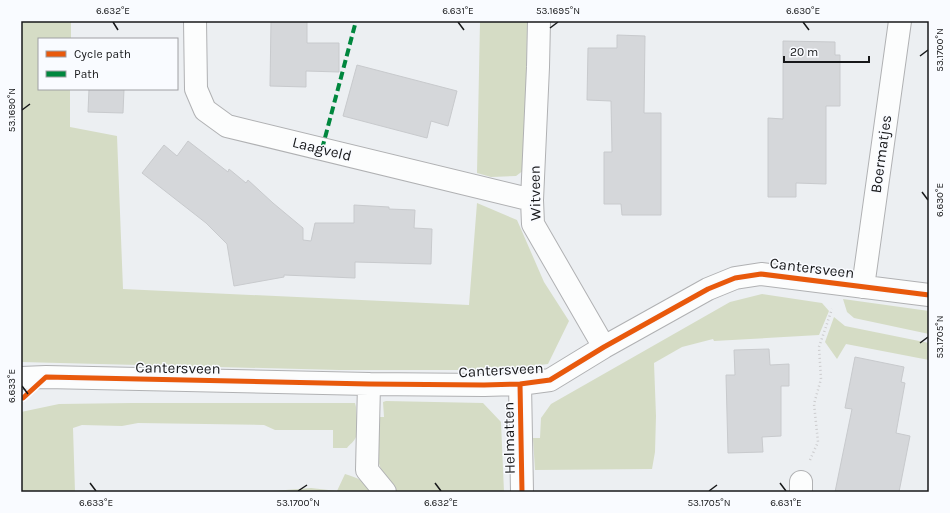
<svg xmlns="http://www.w3.org/2000/svg" width="950" height="513" viewBox="0 0 950 513" font-family="Karla,sans-serif">
<style>
.green{fill:#d5dcc5}
.building{fill:#d5d7da;stroke:#c8cacd}
.lines{fill:none;stroke-linecap:round;stroke-linejoin:round}
.minor-casing{stroke:#b0b1b3;stroke-width:24}
.path{stroke:#ccccce;stroke-width:2.5;stroke-dasharray:1 3;stroke-linecap:butt}
.minor{stroke:#fcfdfd;stroke-width:22}
.quiet{stroke:#00873e;stroke-width:4;stroke-dasharray:8 4;stroke-linecap:butt}
.cycleway-casing{stroke:#f9fbff;stroke-width:8}
.cycleway{stroke:#e8590c;stroke-width:5}
.ticks{fill:none;stroke:#17181a;stroke-width:1.5}
.labels{text-anchor:middle;stroke-width:3;stroke-linejoin:round;paint-order:stroke}
.street-label{font-size:15px;fill:#17181a;stroke:#f9fbff}
.neatline{fill:none;stroke:#17181a;stroke-width:1.5}
.ticks-label{font-size:10px;text-anchor:middle;fill:#17181a}
</style>
<rect width="100%" height="100%" fill="#eceff2"/>
<path class="green" d="M21,21H71V39H39V89H70V127L117,136L123,289L469,305L477,203L517,220L544,282L569,321L548,364L500,370H339L21,362Z
M480,21H527L526,128L528,167L516,176L491,177L477,173Z
M762,294L822,303L829,311L819,335L714,341L713,339L682,347L654,363L656,416L655,452L652,469L535,470L533,438H540L541,418L551,404L730,302Z
M843,299L929,311V334L854,318L847,312Z
M834,317L845,326L929,343V360L846,344L837,359L825,342Z
M386,401L483,403L501,422L504,492H396L382,473L378,460L375,417H384L383,402Z
M132,403H355L356,407C356,415 359,430 356,437C354,442 350,444 347,448H333V430H275L264,425L138,423L122,426L82,425L73,428L75,492H21V412L59,404Z
M345,474C358,478 365,481 374,492H260L311,488L337,491Z"/>
<path class="building" d="M271,21H307V43H339V72L306,71V87L270,86Z
M617,35L645,36L644,113H661V215H622L621,204H604V152H612L611,101L587,100L588,48H617Z
M783,41L835,42V55H840V106H826V184L796,183V197H768V118L783,119Z
M357,65L457,91L448,126L431,121L427,138L343,116Z
M89,89H124L123,113L88,112Z
M188,141L228,172L229,169L246,183L248,180L273,203L303,228V240L311,241L315,223H354V205L389,207V209L415,210L414,228L432,229L431,264L355,262V278L284,275V277L234,286L227,244L206,223L142,173L164,145L177,156Z
M769,349L770,365L789,364V386H781V436L762,437L763,452L728,453L726,375H735L734,350Z
M855,357L904,367L901,382L905,383L896,433L910,436L899,492H835L852,409L845,408Z"/>
<g class="lines">
<defs>
<path id="minor" d="M195,21L196,89L205,110L227,126L532,200
M539,21L538,67L532,200L533,224L604,347
M863,287L900,21
M21,378L46,377L369,384L484,385L520,384L550,380L604,347L708,289L735,278L761,274L929,295
M369,384L367,470L385,492
M520,384L522,492
M801,492V482"/>
</defs>
<use href="#minor" class="minor-casing"/>
<path class="path" d="M810,460L818,442L814,404L821,379L819,347L832,309"/>
<use href="#minor" class="minor"/>
<path class="quiet" d="M322,149L356,21"/>
<defs>
<path id="cycleway" d="M520,384L522,492
M21,398H23L46,377L369,384L484,385L520,384L550,380L604,347L708,289L735,278L761,274L929,295"/>
</defs>
<use href="#cycleway" class="cycleway-casing"/>
<use href="#cycleway" class="cycleway"/>
</g>
<path class="ticks" d="M113,22L118,30M458,22L464,30M803,22L809,30M550,28L558,22M920,56L928,50M22,110L30,104M922,192L928,200M920,343L928,337M22,386L28,394M90,483L96,491M435,483L441,491M780,483L786,491M298,491L307,485M709,491L717,485"/>
<g class="labels">
<g class="street-label">
<text transform="translate(322 149) rotate(14)" y="5">Laagveld</text>
<text transform="translate(881 154) rotate(-82)" y="5">Boermatjes</text>
<text transform="translate(535 193) rotate(-91)" y="5">Witveen</text>
<text transform="translate(812 268) rotate(7)" y="5">Cantersveen</text>
<text transform="translate(178 368) rotate(1)" y="5">Cantersveen</text>
<text transform="translate(501 370) rotate(-3)" y="5">Cantersveen</text>
<text transform="translate(509 438) rotate(-91)" y="5">Helmatten</text>
</g>
</g>
<rect width="950" height="513" fill="none" stroke="#f9fbff" stroke-width="44"/>
<rect x="38" y="38" width="140" height="52" fill="#f9fbff" stroke="#9fa0a3"/>
<rect x="46" y="51" width="20" height="6" fill="#e8590c" stroke="#9fa0a3"/>
<text x="74" y="58" font-size="12" fill="#17181a">Cycle path</text>
<rect x="46" y="71" width="20" height="6" fill="#00873e" stroke="#9fa0a3"/>
<text x="74" y="78" font-size="12" fill="#17181a">Path</text>
<path d="M784 56v6h85v-6" fill="none" stroke="#17181a" stroke-width="2"/>
<text x="790" y="56" font-size="12" fill="#17181a" stroke="#f9fbff" stroke-width="3" paint-order="stroke">20 m</text>
<rect x="22" y="22" width="906" height="469" class="neatline"/>
<g class="ticks-label">
<text x="113" y="14">6.632°E</text>
<text x="458" y="14">6.631°E</text>
<text x="558" y="14">53.1695°N</text>
<text x="803" y="14">6.630°E</text>
<text transform="translate(939 50) rotate(-90)" y="4">53.1700°N</text>
<text transform="translate(11 110) rotate(-90)" y="4">53.1690°N</text>
<text transform="translate(939 200) rotate(-90)" y="4">6.630°E</text>
<text transform="translate(939 337) rotate(-90)" y="4">53.1705°N</text>
<text transform="translate(11 386) rotate(-90)" y="4">6.633°E</text>
<text x="96" y="506">6.633°E</text>
<text x="298" y="506">53.1700°N</text>
<text x="441" y="506">6.632°E</text>
<text x="709" y="506">53.1705°N</text>
<text x="786" y="506">6.631°E</text>
</g>
</svg>
